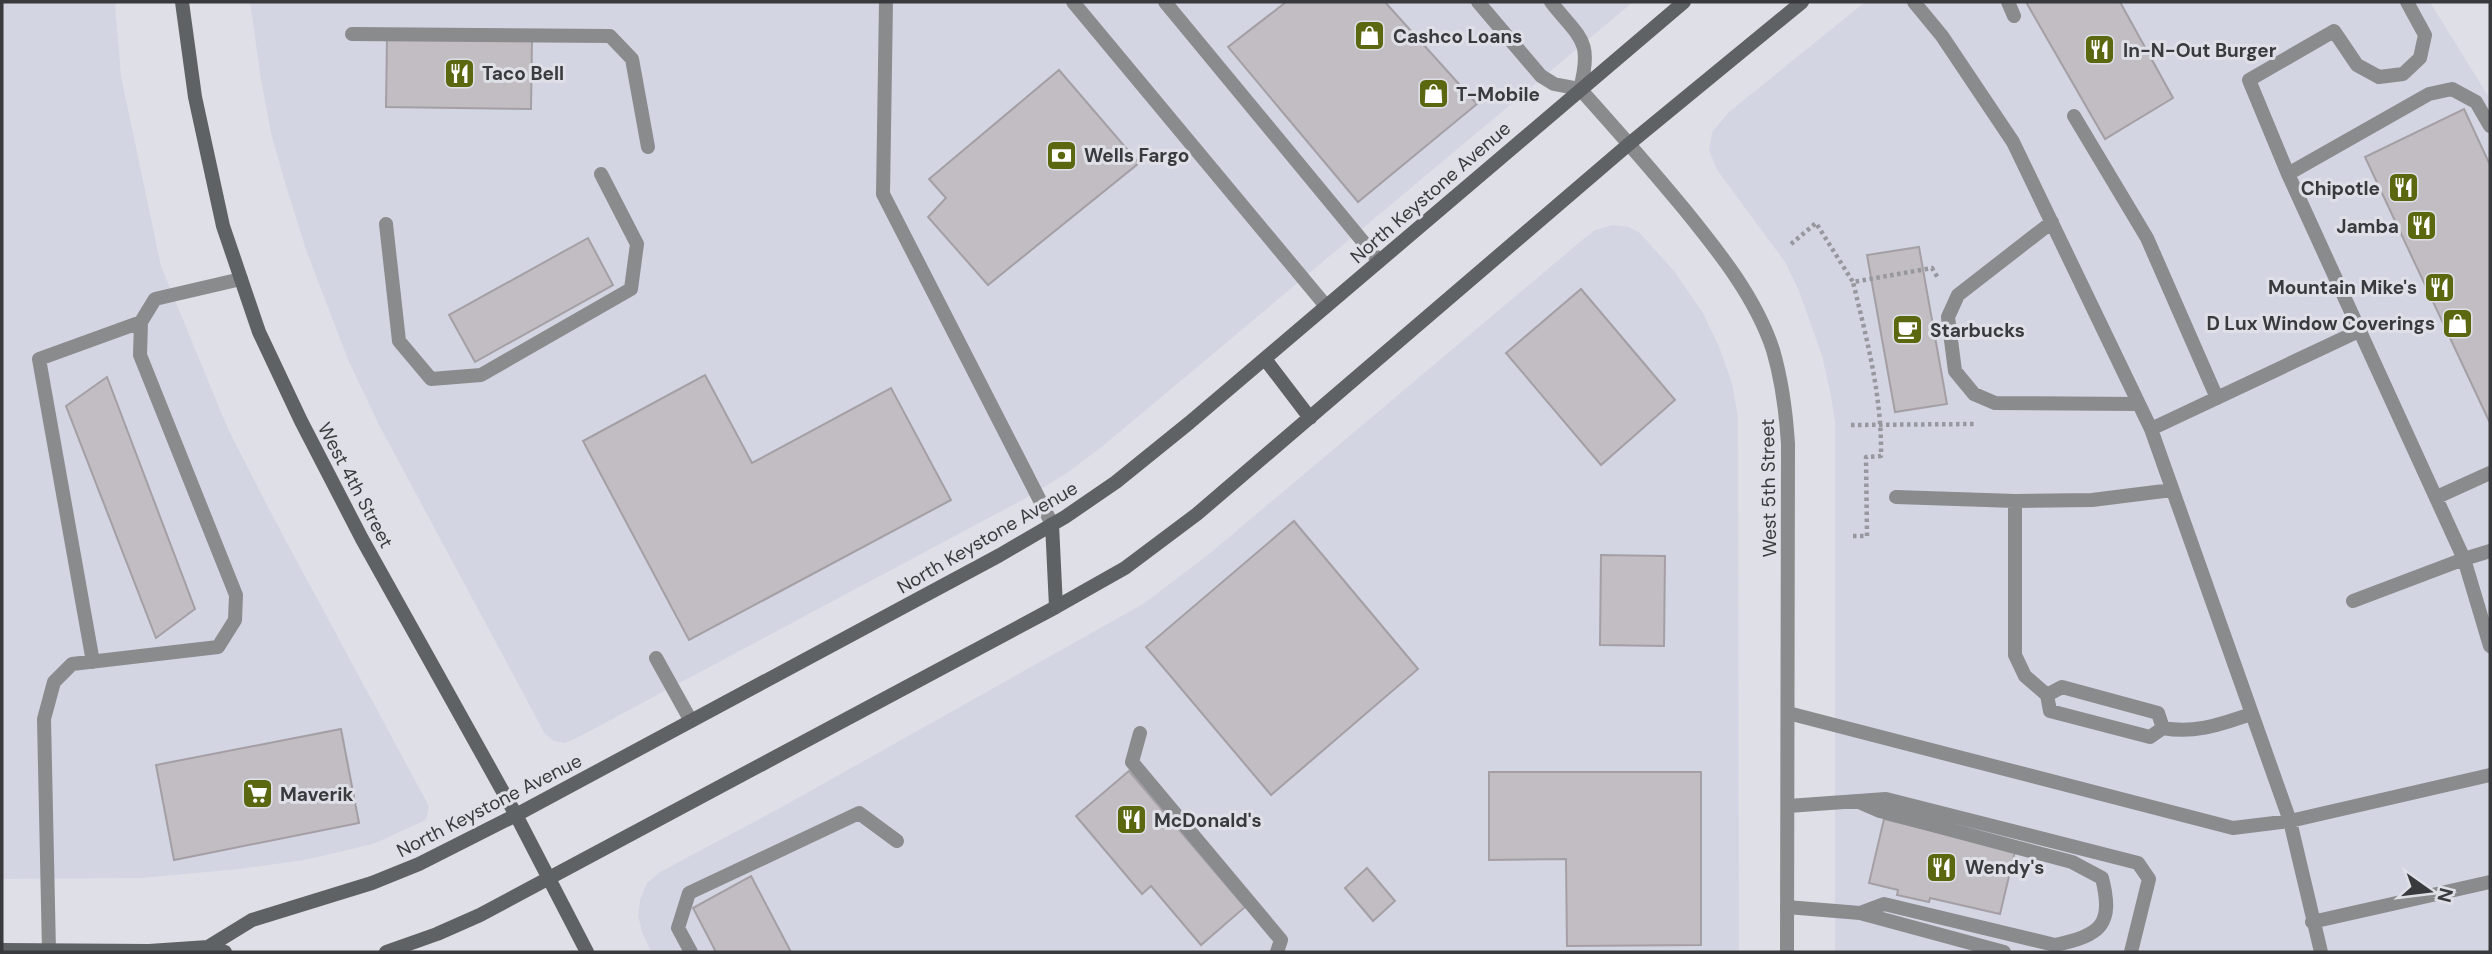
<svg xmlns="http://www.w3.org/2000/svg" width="2492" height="954" viewBox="0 0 2492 954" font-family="'DM Sans',sans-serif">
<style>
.built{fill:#d3d5e3}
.building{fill:#c2bdc2;stroke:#a49fa4;stroke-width:2}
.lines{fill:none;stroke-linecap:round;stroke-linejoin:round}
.path{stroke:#97989d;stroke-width:4.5;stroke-dasharray:3.5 3.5;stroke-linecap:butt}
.service{stroke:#898b8d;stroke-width:14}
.tertiary{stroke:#898b8d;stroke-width:14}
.secondary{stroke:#5f6265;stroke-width:14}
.labels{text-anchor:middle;stroke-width:6;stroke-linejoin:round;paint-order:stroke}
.poi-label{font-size:19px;font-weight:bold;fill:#393a3d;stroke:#dfe0e7;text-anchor:start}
.street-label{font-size:19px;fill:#393a3d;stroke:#dfe0e7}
</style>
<rect width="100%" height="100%" fill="#dfe0e7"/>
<path class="built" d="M2,2H115L121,76L161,266L228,429L271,513L429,806L426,820L373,844L305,860L240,869L141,878L2,879Z
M250,2H1633L1103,446L1067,473L1028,497L573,740L564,743L554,741L545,734L379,425L349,362L306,250L284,179L271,133L261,80Z
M1865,2H2430L2490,99V952H1835V421L1830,391L1822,356L1799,291L1785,262L1717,170L1709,150L1712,132L1729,112Z
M1613,225L1629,227L1640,233L1674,271L1703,313L1720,349L1732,383L1738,417L1739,952H651L642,932L638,916L640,900L647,883L660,872L780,808L1143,604L1209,554L1581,241L1595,230Z"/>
<path class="building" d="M1286,2H1385L1477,104L1358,202L1228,47Z
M2026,2H2120L2173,98L2105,139Z
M387,38L532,39L531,109L386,107Z
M1059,70L1139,163L988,285L928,217L946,198L929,179Z
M2464,109L2490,165V423L2365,157Z
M588,238L613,285L475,362L449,315Z
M1919,247L1947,404L1895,412L1867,255Z
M1581,289L1675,400L1601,465L1506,353Z
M705,375L752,463L891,388L951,500L689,640L583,441Z
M107,377L195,609L156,638L66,406Z
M1294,521L1418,669L1271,795L1146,647Z
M1601,555L1665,556L1664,646L1600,645Z
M341,729L359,823L174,860L156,765Z
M1129,771L1245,907L1201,945L1151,886L1142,894L1076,816Z
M1489,772H1701V945L1567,946L1566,859L1489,860Z
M1884,819L2015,851L2000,914L1930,898L1929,902L1897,895L1898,890L1869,883Z
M1367,868L1395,901L1373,921L1345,888Z
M751,876L791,952H716L693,908Z"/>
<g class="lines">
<path class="path" d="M1791,244L1816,223L1853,282L1932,268L1938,278
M1851,425L1974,424
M1853,536H1867L1866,457L1881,456C1882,396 1867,340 1853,282"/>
<path class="service" d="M886,2L883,194L1052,524
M1073,2L1326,306
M1165,2L1379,261
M1478,2L1541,76L1554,84L1580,89C1593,39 1580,39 1551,2
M1914,2L1942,36L2013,142L2151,429L2290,821L2321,952
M2008,2L2014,16
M352,34L610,36L632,59L648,147
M2074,116L2147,238L2217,398
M2288,174L2429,94L2452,89L2476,102L2490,126
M2052,222L1958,295L1948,317L1955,371L1974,394L1995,403L2139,404
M386,224L399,341L431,379L481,375L631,289L637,244L601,174
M2151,429L2361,330
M1896,497L2015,501L2092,500L2172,490
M2437,497L2490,473
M2015,501V655L2025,676L2047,695L2050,711L2150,737L2163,728
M2490,551L2464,559L2490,646
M2353,601L2464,559L2288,174L2249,80L2334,31L2357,65L2379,77L2403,74L2420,58L2425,35L2407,2
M656,658L691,721
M93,662L39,359L141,322
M2047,695L2062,687L2158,713L2163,728C2195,734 2221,724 2251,714
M1788,713L2233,828L2290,821L2490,775
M1140,733L1132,762L1281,940L1277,952
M1857,801L1880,811L2072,862L2102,878C2114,925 2101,935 2055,945L1884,904L1860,913
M1788,806L1886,799L2138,863L2149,879L2131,952
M1787,907L1860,913L2004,952
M2312,922L2490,882
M49,951L44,719L54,682L72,664L218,647L235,620L236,595L140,355L141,322L155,299L241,279
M691,952L678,928L689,893L859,813L897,841"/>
<path class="tertiary" d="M1580,89C1616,129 1651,169 1685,210C1719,252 1756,298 1773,350C1782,381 1786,412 1788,444L1787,952"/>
<path class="secondary" d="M182,2L195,97L223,226L259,332L301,421L362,539L516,815L587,952
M1265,359L1310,418
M1052,524L1056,607
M208,947L252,920L372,883L419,864L516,815L1000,555L1065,517L1116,482L1189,423L1684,2
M2,950L149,951L208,947L225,952
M386,952L437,934L480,915L1056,607L1125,568L1197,514L1629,144L1802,2"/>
</g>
<defs>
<symbol id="shop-square" viewBox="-11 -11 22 22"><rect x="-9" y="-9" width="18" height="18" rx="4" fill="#5b680f" stroke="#dfe0e7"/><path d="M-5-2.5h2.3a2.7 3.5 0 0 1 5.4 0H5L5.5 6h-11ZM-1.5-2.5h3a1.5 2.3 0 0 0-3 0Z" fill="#fff"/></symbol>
<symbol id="restaurant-square" viewBox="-11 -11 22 22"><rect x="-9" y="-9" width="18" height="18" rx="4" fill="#5b680f" stroke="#dfe0e7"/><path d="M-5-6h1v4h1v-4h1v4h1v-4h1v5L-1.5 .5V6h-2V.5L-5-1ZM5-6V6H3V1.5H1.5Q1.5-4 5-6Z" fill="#fff"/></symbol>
<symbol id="bank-square" viewBox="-11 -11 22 22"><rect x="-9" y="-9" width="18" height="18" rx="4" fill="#5b680f" stroke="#dfe0e7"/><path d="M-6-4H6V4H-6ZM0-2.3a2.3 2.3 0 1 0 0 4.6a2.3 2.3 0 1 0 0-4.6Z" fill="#fff"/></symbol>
<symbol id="cafe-square" viewBox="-11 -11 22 22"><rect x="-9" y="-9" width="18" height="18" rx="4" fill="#5b680f" stroke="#dfe0e7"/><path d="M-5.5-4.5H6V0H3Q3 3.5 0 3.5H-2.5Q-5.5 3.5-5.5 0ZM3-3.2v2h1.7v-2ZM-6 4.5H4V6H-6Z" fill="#fff"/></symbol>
<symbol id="supermarket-square" viewBox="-11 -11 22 22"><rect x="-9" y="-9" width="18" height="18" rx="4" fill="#5b680f" stroke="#dfe0e7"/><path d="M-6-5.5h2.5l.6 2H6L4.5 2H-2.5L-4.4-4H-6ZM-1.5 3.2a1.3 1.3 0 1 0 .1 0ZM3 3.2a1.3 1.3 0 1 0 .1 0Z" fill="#fff"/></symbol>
</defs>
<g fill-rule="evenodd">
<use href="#shop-square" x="1352" y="18" width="35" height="35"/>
<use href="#restaurant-square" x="2082" y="32" width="35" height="35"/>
<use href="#restaurant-square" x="442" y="56" width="35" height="35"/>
<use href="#shop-square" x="1416" y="76" width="35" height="35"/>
<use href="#bank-square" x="1044" y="138" width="35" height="35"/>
<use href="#restaurant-square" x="2386" y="170" width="35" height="35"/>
<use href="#restaurant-square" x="2404" y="208" width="35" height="35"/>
<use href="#restaurant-square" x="2422" y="270" width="35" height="35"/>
<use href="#shop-square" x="2440" y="306" width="35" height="35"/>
<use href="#cafe-square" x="1890" y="312" width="35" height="35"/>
<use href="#supermarket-square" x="240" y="776" width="35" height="35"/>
<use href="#restaurant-square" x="1114" y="802" width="35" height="35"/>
<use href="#restaurant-square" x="1924" y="850" width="35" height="35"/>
</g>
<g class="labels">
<g class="poi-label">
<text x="1393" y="43">Cashco Loans</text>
<text x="2123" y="57">In-N-Out Burger</text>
<text x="482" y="80">Taco Bell</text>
<text x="1456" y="101">T-Mobile</text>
<text x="1084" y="162">Wells Fargo</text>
<text x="2380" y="195" text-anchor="end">Chipotle</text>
<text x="2399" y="233" text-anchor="end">Jamba</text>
<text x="2417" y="294" text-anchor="end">Mountain Mike's</text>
<text x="2435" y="330" text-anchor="end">D Lux Window Coverings</text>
<text x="1930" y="337">Starbucks</text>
<text x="280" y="801">Maverik</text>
<text x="1154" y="827">McDonald's</text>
<text x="1965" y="874">Wendy's</text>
</g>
<g class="street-label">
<text transform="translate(1430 192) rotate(-41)" y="7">North Keystone Avenue</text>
<text transform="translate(356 485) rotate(62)" y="7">West 4th Street</text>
<text transform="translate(1768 488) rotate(-91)" y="7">West 5th Street</text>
<text transform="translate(987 537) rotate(-30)" y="7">North Keystone Avenue</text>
<text transform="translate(489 805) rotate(-27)" y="7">North Keystone Avenue</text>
</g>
</g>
<rect width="2492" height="954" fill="none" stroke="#393a3d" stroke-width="7"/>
<g transform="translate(2429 891) rotate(104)" stroke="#dfe0e7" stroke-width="5" paint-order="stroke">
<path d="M0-5L12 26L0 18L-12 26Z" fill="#393a3d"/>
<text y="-10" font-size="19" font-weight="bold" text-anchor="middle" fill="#393a3d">N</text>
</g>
</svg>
